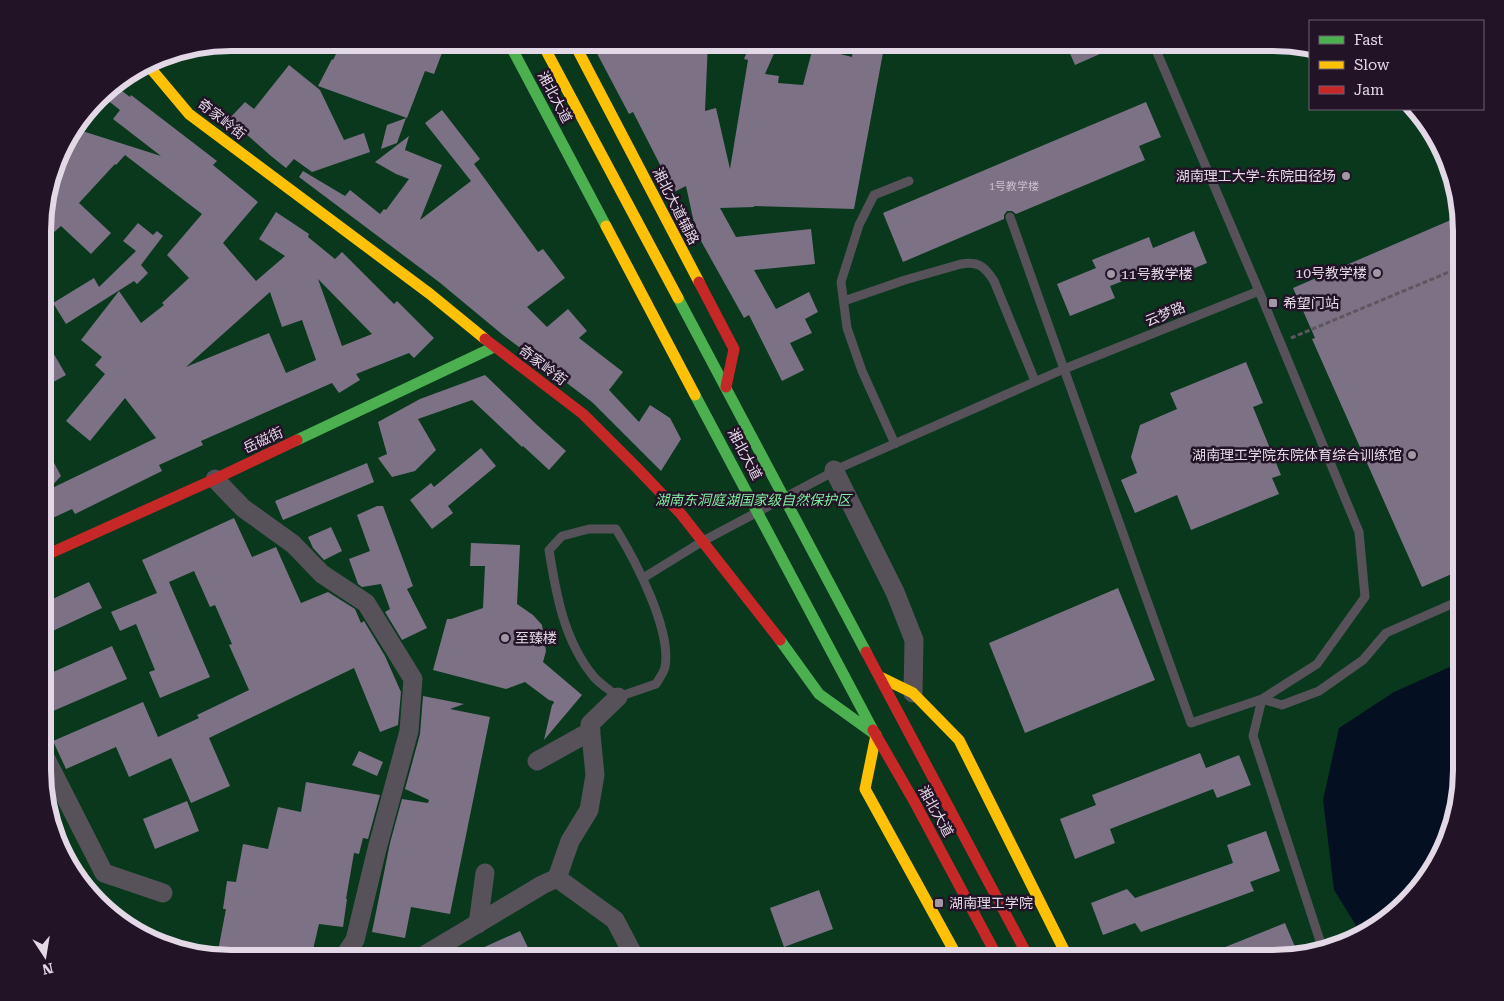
<svg xmlns="http://www.w3.org/2000/svg" width="1504" height="1001" viewBox="0 0 1504 1001" font-family="'Roboto Serif','Noto Sans SC',serif">
<style>
.green{fill:#09381d}
.water{fill:#041021}
.building{fill:#7d7185;fill-rule:evenodd}
.lines{fill:none;stroke-linecap:round;stroke-linejoin:round}
.path{stroke:#5d575f;stroke-width:3;stroke-dasharray:5 2.5;stroke-linecap:butt}
.lane{stroke:#575159;stroke-width:9}
.street{stroke:#575159;stroke-width:19}
.fast{stroke:#4caf50;stroke-width:11}
.slow{stroke:#ffc107;stroke-width:11}
.jam{stroke:#c62828;stroke-width:11}
.poi-dot{fill:#a298a5;stroke:#221327;stroke-width:2}
.labels{text-anchor:middle;stroke-width:5;stroke-linejoin:round;paint-order:stroke}
.number-label{font-size:11px;fill:#cabece}
.street-label{font-size:14px;fill:#e3d8e6;stroke:#221327}
.poi-label{font-size:14px;fill:#e3d8e6;stroke:#221327;text-anchor:start}
.park-label{font-size:14px;font-style:italic;fill:#7fee9f;stroke:#221327}
.rim{fill:none;stroke:#e3d8e6;stroke-width:6}
</style>
<rect width="100%" height="100%" fill="#29212c"/>
<path class="green" d="M231,43H1273L1310,49V109H1410L1436,137L1461,219V782L1451,831L1430,875L1367,933L1285,958H231L171,949L126,927L68,865L44,794V207L62,147L106,89L159,57Z"/>
<path class="water" d="M1461,662V782L1451,831L1430,875L1367,933L1362,935L1334,890L1323,800L1339,728L1394,692Z"/>
<path class="building" d="M342,42H414L442,53L434,74L425,71L407,118L318,86L332,59L333,60Z
M591,42H708L705,111L716,108L730,169L748,60L744,59L751,42H779L765,74L779,76L778,83L803,85L813,47L852,57L854,42H885L854,209L754,206V207L720,208L736,237L811,229L815,264L754,270L776,309L809,292L818,312L805,319L812,333L790,343L804,370L782,381L749,315L744,318L696,232L686,186L674,192L633,112L629,114Z
M1065,42H1127L1075,65Z
M289,65L320,90L344,140L364,133L370,152L312,172L294,159L286,168L271,156L229,119L245,102L254,109Z
M114,85L130,97L131,95L217,161L213,165L258,202L223,243L256,281L285,256L259,239L276,212L309,234L308,237L335,259L342,252L394,304L397,301L434,338L414,358L409,353L356,374L360,380L339,393L332,383L201,441L203,445L159,465L162,471L75,514L72,509L44,522V444L61,476L48,490L156,438L125,398L90,441L66,421L105,374L95,365L102,357L81,340L119,291L141,323L164,305L162,303L189,278L167,255L202,214L125,155L116,165L115,164L79,203L111,233L91,254L61,226L44,241V207L62,147L76,129L161,156L113,119L120,110L102,96L106,89ZM318,279L372,334L342,346ZM270,292L282,327L302,320L316,360L286,373L269,333L186,367Z
M1146,102L1161,137L1139,146L1145,160L1016,214L1012,211H1007L1004,215V219L903,262L883,213Z
M442,110L480,159L474,164L538,252L543,249L565,278L527,307L547,327L568,309L587,331L579,338L623,372L609,390L639,422L650,405L670,418L681,439L661,471L592,402L503,335L439,282L299,177L303,171L345,196L350,190L380,214L384,209L386,210L409,179L396,174L375,162L409,136L405,150L442,165L420,220L471,181L425,123Z
M406,118L397,143L381,149L387,125Z
M1460,216L1461,259L1453,262L1461,281V570L1422,587L1312,339L1315,338L1293,288Z
M138,223L153,235L157,231L163,236L141,265L148,273L137,284L134,281L66,324L53,303L94,278L99,287L136,251L123,241Z
M1194,231L1207,263L1165,280L1159,267L1110,286L1115,298L1070,316L1057,284L1096,268L1092,260L1149,237L1153,248Z
M44,337L66,375L44,387Z
M1246,362L1263,403L1253,407L1281,475L1272,478L1279,494L1191,530L1177,495L1135,513L1121,480L1137,473L1131,457L1140,425L1177,409L1170,393Z
M485,375L537,425L566,451L549,470L523,446L522,447L472,400L418,419L436,450L415,471L392,477L378,458L387,454L378,422L420,399Z
M481,448L496,466L448,506L453,513L432,529L410,500L431,483L434,487Z
M367,463L374,482L283,520L275,501Z
M377,506H383L413,586L407,589L427,628L402,640L385,612L390,609L381,584L362,587L358,584L349,559L370,551L357,515Z
M234,518L252,557L276,547L301,603L328,592L355,609L361,623L364,621L385,656L401,692L398,725L380,732L354,668L209,738L230,786L191,803L171,758L129,777L116,747L66,769L53,741L143,702L158,737L199,718L197,715L249,690L229,645L232,644L215,605L210,607L194,571L169,582L210,677L160,698L149,672L155,670L136,624L120,631L111,612L157,593L142,560Z
M331,527L342,551L324,560L313,548L308,537Z
M471,543L520,545L517,604L533,615L542,625L546,651L543,662L582,695L544,740L552,705L554,703L553,701L549,700L525,682L506,689L433,670L447,619H451L483,608L485,566H470Z
M89,582L102,608L44,635V603Z
M1118,588L1155,680L1025,733L989,643Z
M112,646L127,679L44,715V676Z
M423,696L464,704L450,709L490,717L450,914L411,907L405,938L372,932L390,843L402,799L428,803L429,800L405,789L420,734Z
M359,751L383,762L377,776L352,765Z
M1200,753L1206,768L1239,755L1251,785L1217,798L1213,789L1110,829L1115,843L1075,859L1060,819L1096,805L1092,795Z
M306,782L380,795L368,839L363,838L359,854L354,853L346,899H347L343,927L319,924L311,958H293L268,953L267,958H231L217,956L226,909H223L227,881L236,882L243,844L268,849L278,807L301,812Z
M187,801L199,831L155,849L143,819Z
M1266,831L1280,871L1250,882L1254,891L1141,932L1135,923L1103,935L1091,903L1127,889L1135,898L1233,863L1227,845Z
M819,890L833,929L784,947L770,908Z
M1285,923L1298,954L1285,958H1198Z
M520,931L533,958H460Z"/>
<g class="lines">
<path class="path" d="M1291,338L1461,267"/>
<path class="lane" d="M1010,217L1064,369L1191,723L1262,699L1317,664L1365,597L1359,532L1259,291
M844,301L905,280L961,264C979,261 985,267 994,281L1035,381
M895,444L862,371L847,328L841,282L859,225L874,195L909,181
M589,529H616C635,560 672,630 665,667C664,672 659,679 656,684L618,697C610,690 600,684 594,677C564,641 556,594 549,550L562,536Z
M643,578L703,541L844,466L1064,369L1259,291L1153,43
M1322,947L1253,736L1262,699L1282,705L1319,691L1363,660L1386,633L1461,600"/>
<path class="street" d="M834,470L895,592L914,640L913,693
M215,479L243,508L293,544L322,574L366,603L413,679L409,731L377,849L355,940L343,958
M44,755L104,873L163,893
M537,761L591,731
M557,878L615,920L635,958
M478,924L485,873
M420,958L542,885L557,878L570,841L589,810L595,775L590,724L618,697"/>
<path class="fast" d="M509,43L606,226
M678,298L866,652
M695,395L873,730
M297,440L494,347
M780,640L819,694L876,735"/>
<path class="slow" d="M542,43L678,298
M574,43L699,282
M147,64L189,114L430,294L485,339
M606,226L695,395
M880,677L913,693L959,740L1068,958
M876,735L865,789L958,958"/>
<path class="jam" d="M699,282L734,349L726,387
M485,339L583,414L636,467L681,514L780,640
M44,556L215,479L297,440
M866,652L1029,958
M873,730L914,801L998,958"/>
</g>
<g class="poi-dot">
<circle cx="1346" cy="176" r="5"/>
<circle cx="1377" cy="273" r="5"/>
<circle cx="1111" cy="274" r="5"/>
<rect x="1268" y="298" width="10" height="10" rx="2.5"/>
<circle cx="1412" cy="455" r="5"/>
<circle cx="505" cy="638" r="5"/>
<rect x="934" y="898" width="10" height="10" rx="2.5"/>
</g>
<g class="labels">
<g class="number-label">
<text x="1014" y="190">1号教学楼</text>
</g>
<g class="street-label">
<text transform="translate(555 97) rotate(62)" y="5">湘北大道</text>
<text transform="translate(222 119) rotate(38)" y="5">奇家岭街</text>
<text transform="translate(676 206) rotate(63)" y="5">湘北大道辅路</text>
<text transform="translate(1165 314) rotate(-22)" y="5">云梦路</text>
<text transform="translate(543 365) rotate(37)" y="5">奇家岭街</text>
<text transform="translate(263 440) rotate(-25)" y="5">岳磁街</text>
<text transform="translate(745 454) rotate(62)" y="5">湘北大道</text>
<text transform="translate(936 811) rotate(61)" y="5">湘北大道</text>
</g>
<g class="poi-label">
<text x="1336" y="181" text-anchor="end">湖南理工大学-东院田径场</text>
<text x="1367" y="278" text-anchor="end">10号教学楼</text>
<text x="1121" y="279">11号教学楼</text>
<text x="1283" y="308">希望门站</text>
<text x="1402" y="460" text-anchor="end">湖南理工学院东院体育综合训练馆</text>
<text x="515" y="643">至臻楼</text>
<text x="949" y="908">湖南理工学院</text>
</g>
<g class="park-label">
<text x="753" y="505">湖南东洞庭湖国家级自然保护区</text>
</g>
</g>
<path d="M0 0H1504V1001H0ZM231 51H1273A180 180 0 0 1 1453 231V770A180 180 0 0 1 1273 950H231A180 180 0 0 1 51 770V231A180 180 0 0 1 231 51Z" fill="#221327" fill-rule="evenodd"/>
<path class="rim" d="M231 51H1273A180 180 0 0 1 1453 231V770A180 180 0 0 1 1273 950H231A180 180 0 0 1 51 770V231A180 180 0 0 1 231 51Z"/>
<rect x="1309" y="20" width="175" height="90" fill="#221327" stroke="#6f6273"/>
<rect x="1319" y="36" width="25" height="8" fill="#4caf50" stroke="#6f6273"/>
<text x="1354" y="45" font-size="15" fill="#e3d8e6">Fast</text>
<rect x="1319" y="61" width="25" height="8" fill="#ffc107" stroke="#6f6273"/>
<text x="1354" y="70" font-size="15" fill="#e3d8e6">Slow</text>
<rect x="1319" y="86" width="25" height="8" fill="#c62828" stroke="#6f6273"/>
<text x="1354" y="95" font-size="15" fill="#e3d8e6">Jam</text>
<g transform="translate(45 956) rotate(168)" stroke="#221327" stroke-width="4" paint-order="stroke">
<path d="M0-4L9 19L0 12L-9 19Z" fill="#e3d8e6"/>
<text y="-8" font-size="14" font-weight="bold" text-anchor="middle" fill="#e3d8e6">N</text>
</g>
</svg>
